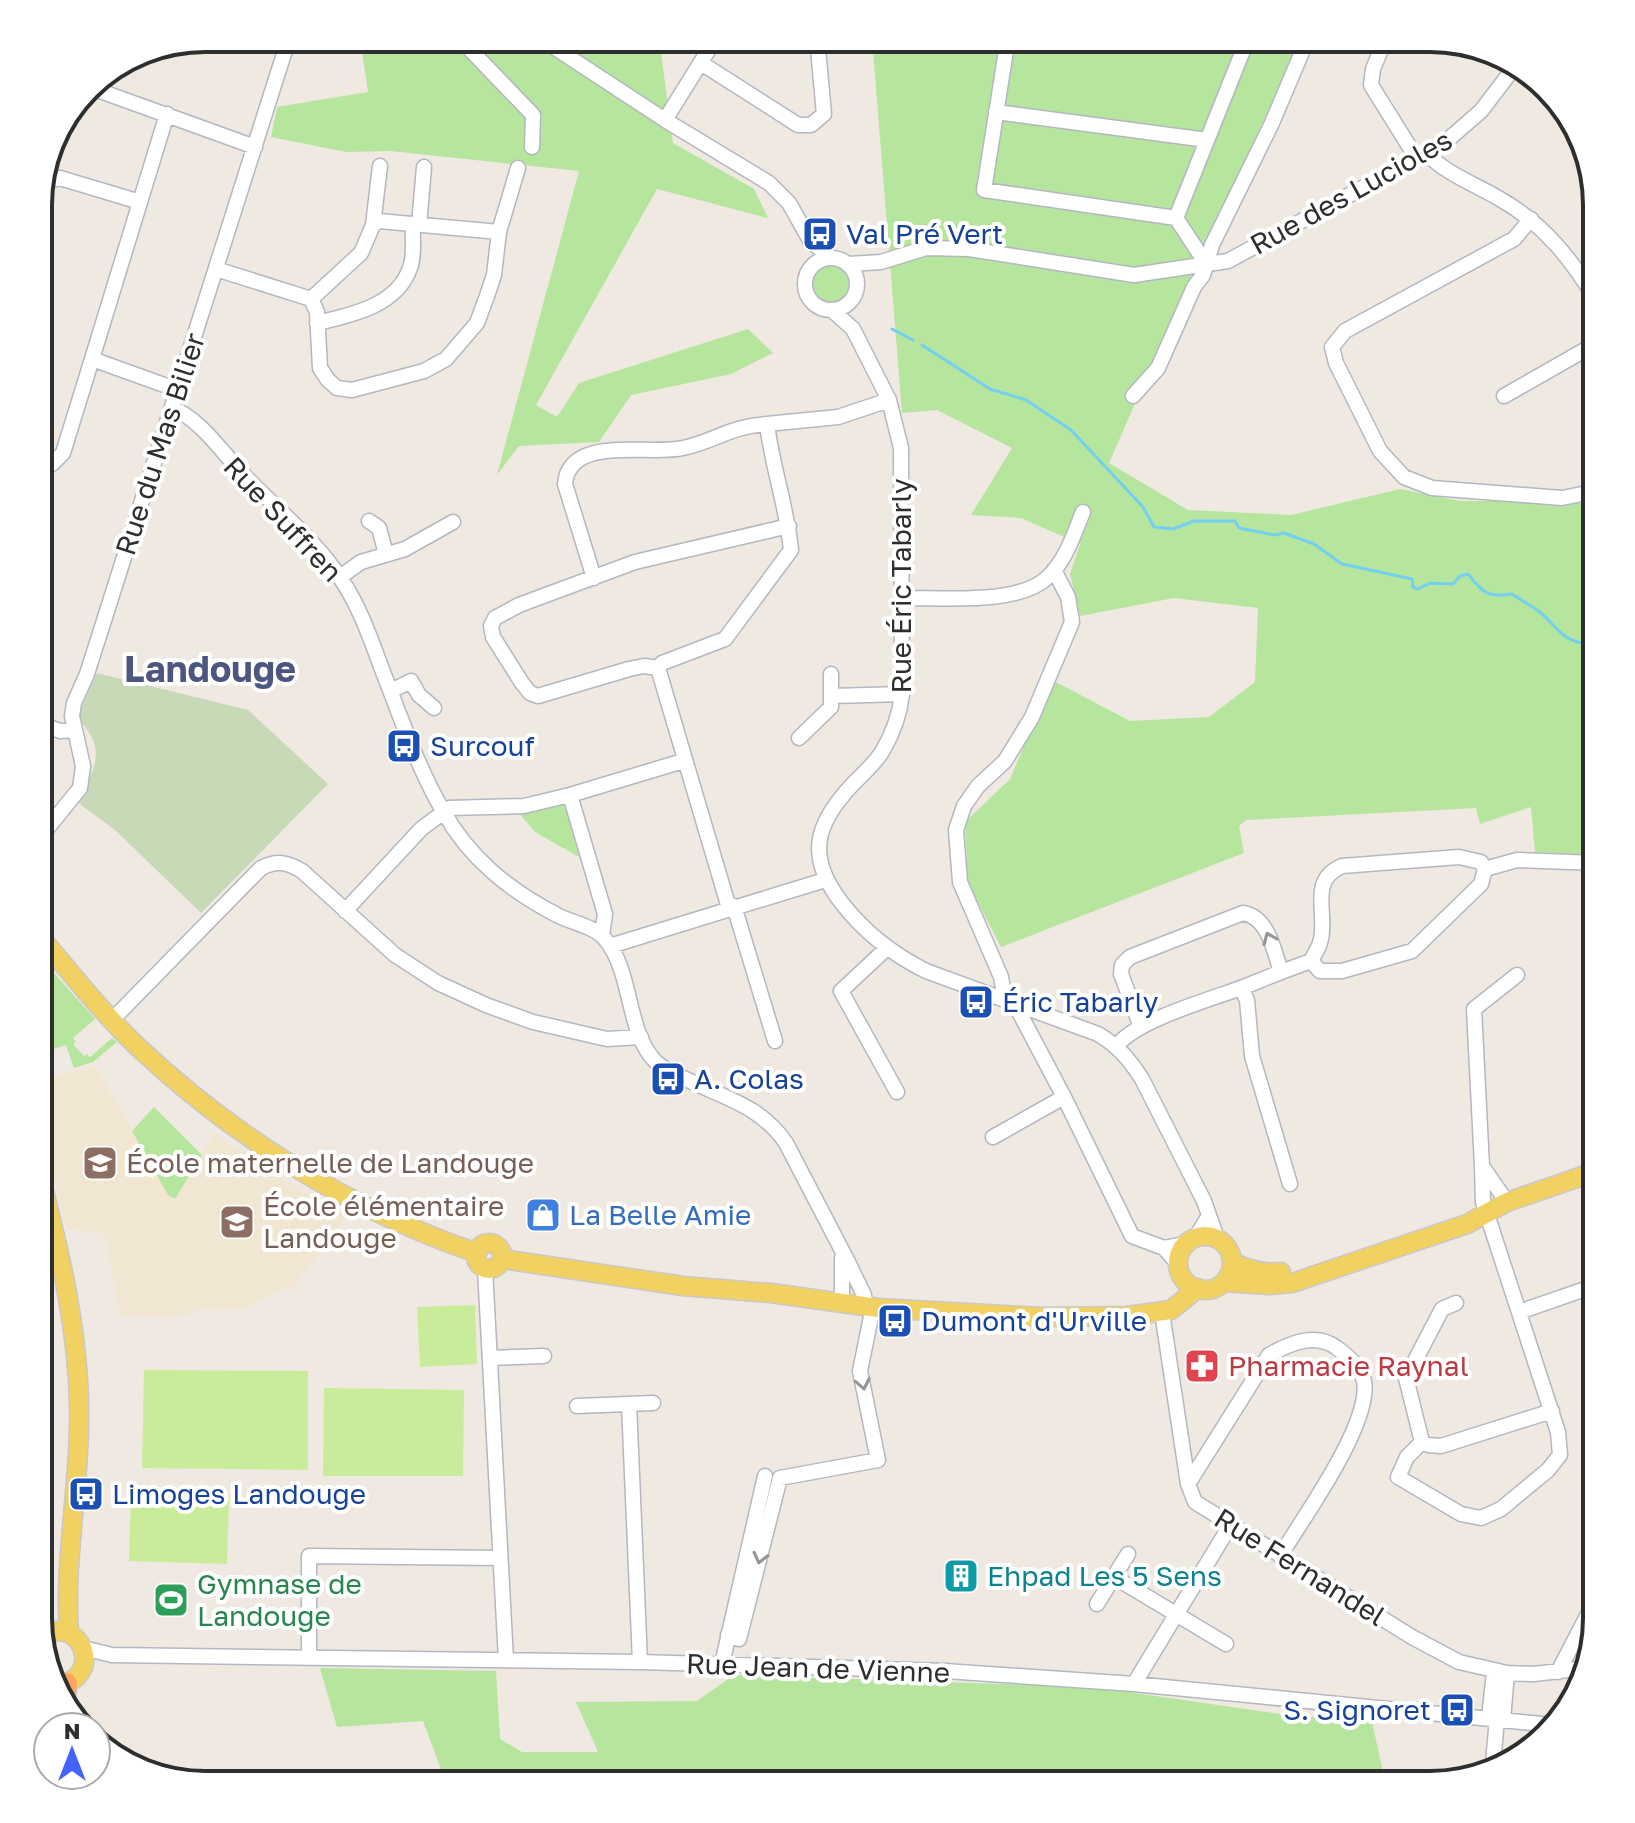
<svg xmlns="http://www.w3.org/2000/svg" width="1635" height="1823" viewBox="0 0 1635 1823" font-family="'Golos Text',sans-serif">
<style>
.education{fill:#f0e6d1}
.green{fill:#b6e59e}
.cemetery{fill:#c8d9b8}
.pitch{fill:#c9ec9a}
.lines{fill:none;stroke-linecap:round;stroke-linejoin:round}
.stream{stroke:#75cff0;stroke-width:3}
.minor-casing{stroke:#b4b7c1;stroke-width:17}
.major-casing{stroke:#c9c9c9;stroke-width:21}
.highway-casing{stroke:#c9c9c9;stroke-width:25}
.minor{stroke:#fff;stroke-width:14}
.major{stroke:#f2d163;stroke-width:18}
.highway{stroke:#ffa35c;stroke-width:22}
.oneway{stroke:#969696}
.labels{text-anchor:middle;stroke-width:8;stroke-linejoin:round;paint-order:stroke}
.street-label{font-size:28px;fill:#2e2e2e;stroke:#fff}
.transit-label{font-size:28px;fill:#164399;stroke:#fff;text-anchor:start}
.education-label{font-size:28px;fill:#785e54;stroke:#fff;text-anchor:start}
.shop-label{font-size:28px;fill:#366cbe;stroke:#fff;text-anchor:start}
.health-label{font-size:28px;fill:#be3a42;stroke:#fff;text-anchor:start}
.culture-label{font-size:28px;fill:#0d838f;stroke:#fff;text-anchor:start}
.leisure-label{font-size:28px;fill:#27864d;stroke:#fff;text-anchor:start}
.district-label{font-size:36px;font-weight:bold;fill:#4d5680;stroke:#fff}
.rim{fill:none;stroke:#2e2e2e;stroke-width:4}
</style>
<rect width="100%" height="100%" fill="#efe9e1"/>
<path class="education" d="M95,1065L168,1195L176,1199L214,1133L295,1187L347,1216L290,1291L282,1287L246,1309L204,1310L168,1318L120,1315L105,1234L66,1228L38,1115V1081Z"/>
<path class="green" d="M360,38H659L673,143L754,189L768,218L657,189L536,405L557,417L579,383L748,329L773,353L731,374L631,395L599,442L519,446L497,475L579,171L391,151L346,152L271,137L277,107L368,92Z
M872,38H1302L1183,294L1109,463L1188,510L1291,515L1400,489L1459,501H1597V855L1535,852L1531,807L1480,824L1476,808L1246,820L1239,826L1244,853L1001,947L968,883L965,822L1010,779L1052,680L1130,721L1209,717L1255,682L1258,608L1174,598L1080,616L1070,574L1080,544L1021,518L971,515L1012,448L937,410L902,413Z
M811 283a20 20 0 1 1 40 0a20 20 0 1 1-40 0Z
M558,805L563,806L567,812L579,857L535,832L518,812Z
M38,955L95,1019L73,1038L76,1042L73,1044L84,1056L87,1054L90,1057L112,1038L117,1042L93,1062L74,1068L66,1045L38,1054Z
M154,1107L202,1155L175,1199L168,1195L132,1131Z
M320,1668L496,1671L500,1739L522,1752H598L576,1702L697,1701L734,1675L1093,1687L1288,1715L1372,1722L1386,1785H447L423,1721L337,1727Z"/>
<path class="cemetery" d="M97,673L248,710L328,784L201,913L115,830L73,799C98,772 107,747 77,718Z"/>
<path class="pitch" d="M475,1305L477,1364L420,1367L417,1307Z
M144,1370L308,1371V1470L142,1468Z
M324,1388L464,1390L463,1476H323Z
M131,1495L229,1499L227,1564L129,1561Z"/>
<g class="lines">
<path class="stream" d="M892,329L913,340
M922,345L990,389L1026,400L1071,430L1143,507L1154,527L1173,529L1194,521H1235L1239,528L1275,535L1284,533L1314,544L1342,564L1412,579L1413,587L1418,589L1430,583L1453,584L1460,576L1468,574C1483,593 1488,598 1512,594C1522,601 1532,606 1541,613C1555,625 1564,642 1584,643L1587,650L1597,651"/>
<defs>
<path id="minor" d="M459,38L533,115L532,147
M540,38L665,120L769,183L789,203L811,242L832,258
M1008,38L984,190L1176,218
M1386,38L1373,69L1371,85L1417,159
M701,63L798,125H811L824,114L817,38
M89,87L255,147
M996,112L1207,140
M665,120L716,38
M1427,154C1448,175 1475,184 1500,199C1544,224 1571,259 1597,301
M40,189L48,181L60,178L140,202
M1531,219L1514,239L1345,331L1332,347L1336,363L1380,451L1404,477L1432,488L1562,498L1597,491
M373,225L380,166
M419,225L424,167
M805 284a26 26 0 1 1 52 0a26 26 0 1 1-52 0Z
M849,264L881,262L926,248L969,249L1134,275L1228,261L1443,144L1481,111L1516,65
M1207,265L1176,218L1248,38
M216,269L311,299L317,312L320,368L328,380L337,388L352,390L424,371L446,359L477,323L487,296L494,275L499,232L518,168
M311,299L361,253L373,225L379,221L499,232
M833,311L853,329L889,400L901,448L902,694C900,714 892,735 882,752C875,763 863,774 853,784C815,824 806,856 841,902C864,932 892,954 926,971L1098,1034C1118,1046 1129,1059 1142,1079L1204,1201L1217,1238
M317,323C351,315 397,306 410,268C415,256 412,237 413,224
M92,359L167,114
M1133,396L1158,368L1194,287L1203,275L1212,245L1272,123L1308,38
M1504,396L1597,343
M172,408C199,418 222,452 242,473C275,508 315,539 341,579C360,607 371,640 383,672C401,718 418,768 443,811C470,859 509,890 557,915C572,923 594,926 605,939C633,972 626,1031 655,1061C665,1071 679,1076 692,1082C729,1099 762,1108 786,1143L847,1260L864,1295L866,1307
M38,463L52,464L63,453L92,359L178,390
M369,521L379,528L386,554
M340,577L361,562L405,549L453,522
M594,578L565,484C569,434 650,456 683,448C715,441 731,426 767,424
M902,598C941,597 1018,606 1048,577C1066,560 1074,534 1083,512
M658,668L644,666L629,669L538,696L530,693L522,683L493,637L491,626L495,618L519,605L635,562L789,526
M658,668L662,663L725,639L791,550C787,507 772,467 767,424L838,417L889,400
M658,668L729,908
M391,691L411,681L419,695L434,708
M832,696L902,694
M38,723L60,731L74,730
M799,738L831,707V674
M570,795L605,914L602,935
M38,840L80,788L83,766L72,716L74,703L87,674L289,38
M1485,869L1517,860L1597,863
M734,906L775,1041
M345,911L421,829L449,808L524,806L570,795L683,761
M610,946L825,880
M886,949L841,991L897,1092
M1311,961L1320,971H1342L1412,951L1481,884L1485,869
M1281,972L1311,961C1314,955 1318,949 1320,943C1329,915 1307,881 1342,866L1459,857L1481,862L1485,869
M1005,1000L1001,977L960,882L956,830L964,806L978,786L1005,761L1032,717L1072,622L1068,597L1054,570
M1018,1005L1019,1012L1064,1097L1132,1236L1164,1248L1185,1244
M113,1019L261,868C277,860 287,862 302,871L395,955L438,983L486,1005L533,1022L607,1039L641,1037
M1141,1027L1121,974L1122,965L1130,957L1243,913C1268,917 1274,950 1281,972L1241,988
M1117,1046C1134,1021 1211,999 1241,988L1247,1000L1252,1056L1290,1184
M993,1137L1064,1097
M1482,1166L1474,1009L1517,975
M1196,1237L1208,1217
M1164,1248L1178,1264
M485,1269L506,1660
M842,1303V1258
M1456,1303L1442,1309L1406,1378L1422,1442L1428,1445L1441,1446L1552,1411
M1159,1311L1163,1319L1188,1484L1195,1502L1412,1637L1459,1662L1507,1673L1534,1674L1585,1668
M1519,1312L1597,1285
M490,1358L544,1356
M629,1404L640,1662
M577,1406L653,1403
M1422,1442L1407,1457L1398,1477L1461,1514L1481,1518L1501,1509L1548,1470L1560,1455L1558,1432L1483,1202L1482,1166L1507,1202
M1188,1484L1269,1355C1290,1343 1316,1332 1337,1348C1348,1356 1361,1367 1364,1381C1372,1423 1303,1518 1280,1556
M1114,1577L1226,1644
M1097,1604L1128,1554
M728,1635L739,1639L780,1478L878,1460L860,1371L873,1307
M83,1648L112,1655L640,1662L945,1671L1134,1684L1552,1725
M309,1658V1556L499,1558
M722,1664L765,1476
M1558,1672L1597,1597
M1134,1684L1231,1524
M1489,1718L1494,1672
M1503,1720L1507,1673
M1493,1763L1497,1719"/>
<path id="major" d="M38,934C70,972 103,1014 139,1048C236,1139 351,1210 477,1253
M38,1168C60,1252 81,1339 79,1426C78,1495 64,1565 69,1633
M1178 1263a27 27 0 1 1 54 0a27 27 0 1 1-54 0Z
M476 1256a13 13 0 1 1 26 0a13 13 0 1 1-26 0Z
M502,1259L683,1286L771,1293L878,1308L1041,1317L1127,1316L1171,1310L1198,1288
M1232,1262C1248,1270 1264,1274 1281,1272
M1224,1282L1269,1285L1292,1283L1467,1224L1507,1202L1597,1171
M44,1635C81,1616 104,1674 61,1685"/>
<path id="highway" d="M64,1695L66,1684"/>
</defs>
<use href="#minor" class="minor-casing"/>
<use href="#major" class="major-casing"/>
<use href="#highway" class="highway-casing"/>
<use href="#minor" class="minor"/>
<use href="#major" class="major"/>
<use href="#highway" class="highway"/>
</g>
<defs><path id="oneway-chevron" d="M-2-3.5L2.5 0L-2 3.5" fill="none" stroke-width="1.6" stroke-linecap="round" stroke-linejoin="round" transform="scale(2)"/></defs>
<g class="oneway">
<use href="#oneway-chevron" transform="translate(1269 938) rotate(-113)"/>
<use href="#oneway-chevron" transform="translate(863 1384) rotate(79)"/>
<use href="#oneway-chevron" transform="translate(760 1558) rotate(104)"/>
</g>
<defs>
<symbol id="bus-square" viewBox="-11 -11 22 22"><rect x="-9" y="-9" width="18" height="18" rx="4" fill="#1a4fb4" stroke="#fff"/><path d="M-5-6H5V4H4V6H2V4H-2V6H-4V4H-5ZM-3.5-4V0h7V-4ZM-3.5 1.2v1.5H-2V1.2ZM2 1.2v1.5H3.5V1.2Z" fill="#fff"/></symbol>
<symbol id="school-square" viewBox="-11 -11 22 22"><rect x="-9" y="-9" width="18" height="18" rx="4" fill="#8d6e63" stroke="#fff"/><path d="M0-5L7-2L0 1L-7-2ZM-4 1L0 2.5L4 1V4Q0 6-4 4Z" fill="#fff"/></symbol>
<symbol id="shop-square" viewBox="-11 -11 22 22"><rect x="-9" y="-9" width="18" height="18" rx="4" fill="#3f7fe0" stroke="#fff"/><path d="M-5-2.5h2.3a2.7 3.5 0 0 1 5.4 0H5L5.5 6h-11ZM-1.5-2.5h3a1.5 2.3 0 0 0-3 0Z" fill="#fff"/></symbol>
<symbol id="pharmacy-square" viewBox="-11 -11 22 22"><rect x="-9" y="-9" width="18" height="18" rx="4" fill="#e0444e" stroke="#fff"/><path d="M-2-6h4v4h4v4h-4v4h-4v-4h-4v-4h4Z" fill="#fff"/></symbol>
<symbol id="building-square" viewBox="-11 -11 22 22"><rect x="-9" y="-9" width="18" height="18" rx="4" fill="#0f9aa8" stroke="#fff"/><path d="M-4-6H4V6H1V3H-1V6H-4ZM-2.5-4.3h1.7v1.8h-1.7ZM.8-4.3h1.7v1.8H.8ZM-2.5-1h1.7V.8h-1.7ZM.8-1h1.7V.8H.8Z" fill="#fff"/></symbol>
<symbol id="stadium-square" viewBox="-11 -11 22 22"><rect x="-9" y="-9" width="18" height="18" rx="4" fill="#2e9e5b" stroke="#fff"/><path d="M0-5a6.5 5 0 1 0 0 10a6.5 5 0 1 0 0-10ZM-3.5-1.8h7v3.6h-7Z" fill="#fff"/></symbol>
</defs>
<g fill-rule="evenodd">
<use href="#bus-square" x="800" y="214" width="40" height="40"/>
<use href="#bus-square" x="384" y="726" width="40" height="40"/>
<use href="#bus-square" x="956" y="982" width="40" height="40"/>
<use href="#bus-square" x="648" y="1059" width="40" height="40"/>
<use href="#school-square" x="80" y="1143" width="40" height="40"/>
<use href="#shop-square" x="523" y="1195" width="40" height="40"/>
<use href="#school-square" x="217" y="1202" width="40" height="40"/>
<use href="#bus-square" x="875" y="1301" width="40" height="40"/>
<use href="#pharmacy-square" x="1182" y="1346" width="40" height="40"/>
<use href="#bus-square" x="66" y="1474" width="40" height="40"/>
<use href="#building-square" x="941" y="1556" width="40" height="40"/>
<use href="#stadium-square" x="151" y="1580" width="40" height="40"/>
<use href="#bus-square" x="1437" y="1690" width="40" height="40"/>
</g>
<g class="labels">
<g class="street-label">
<text transform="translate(1351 192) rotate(-29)" y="10">Rue des Lucioles</text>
<text transform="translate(160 444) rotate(-72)" y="10">Rue du Mas Bilier</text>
<text transform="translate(283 519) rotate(47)" y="10">Rue Suffren</text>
<text transform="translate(901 586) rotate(-90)" y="10">Rue Éric Tabarly</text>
<text transform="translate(1300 1567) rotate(32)" y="10">Rue Fernandel</text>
<text transform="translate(818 1668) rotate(2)" y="10">Rue Jean de Vienne</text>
</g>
<g class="transit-label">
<text x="846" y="244">Val Pré Vert</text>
<text x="430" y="756">Surcouf</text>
<text x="1002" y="1012">Éric Tabarly</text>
<text x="694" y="1089">A. Colas</text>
<text x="921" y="1331">Dumont d'Urville</text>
<text x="112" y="1504">Limoges Landouge</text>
<text x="1431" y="1720" text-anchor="end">S. Signoret</text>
</g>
<g class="education-label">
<text x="126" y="1173">École maternelle de Landouge</text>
<text x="263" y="1216">École élémentaire<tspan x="263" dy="32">Landouge</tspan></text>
</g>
<g class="shop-label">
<text x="569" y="1225">La Belle Amie</text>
</g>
<g class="health-label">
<text x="1228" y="1376">Pharmacie Raynal</text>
</g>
<g class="culture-label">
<text x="987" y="1586">Ehpad Les 5 Sens</text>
</g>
<g class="leisure-label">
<text x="197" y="1594">Gymnase de<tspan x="197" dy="32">Landouge</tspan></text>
</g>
<g class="district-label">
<text x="210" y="682">Landouge</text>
</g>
</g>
<path d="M0 0H1635V1823H0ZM205 52H1430A153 153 0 0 1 1583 205V1618A153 153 0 0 1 1430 1771H205A153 153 0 0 1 52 1618V205A153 153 0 0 1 205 52Z" fill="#fff" fill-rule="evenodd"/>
<path class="rim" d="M205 52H1430A153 153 0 0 1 1583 205V1618A153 153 0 0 1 1430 1771H205A153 153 0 0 1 52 1618V205A153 153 0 0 1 205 52Z"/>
<g transform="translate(72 1751)"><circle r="38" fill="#ffffff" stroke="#ababab" stroke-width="2"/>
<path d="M0-6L14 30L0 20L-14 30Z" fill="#4264fb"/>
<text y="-12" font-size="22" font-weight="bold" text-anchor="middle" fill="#2e2e2e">N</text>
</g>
</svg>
